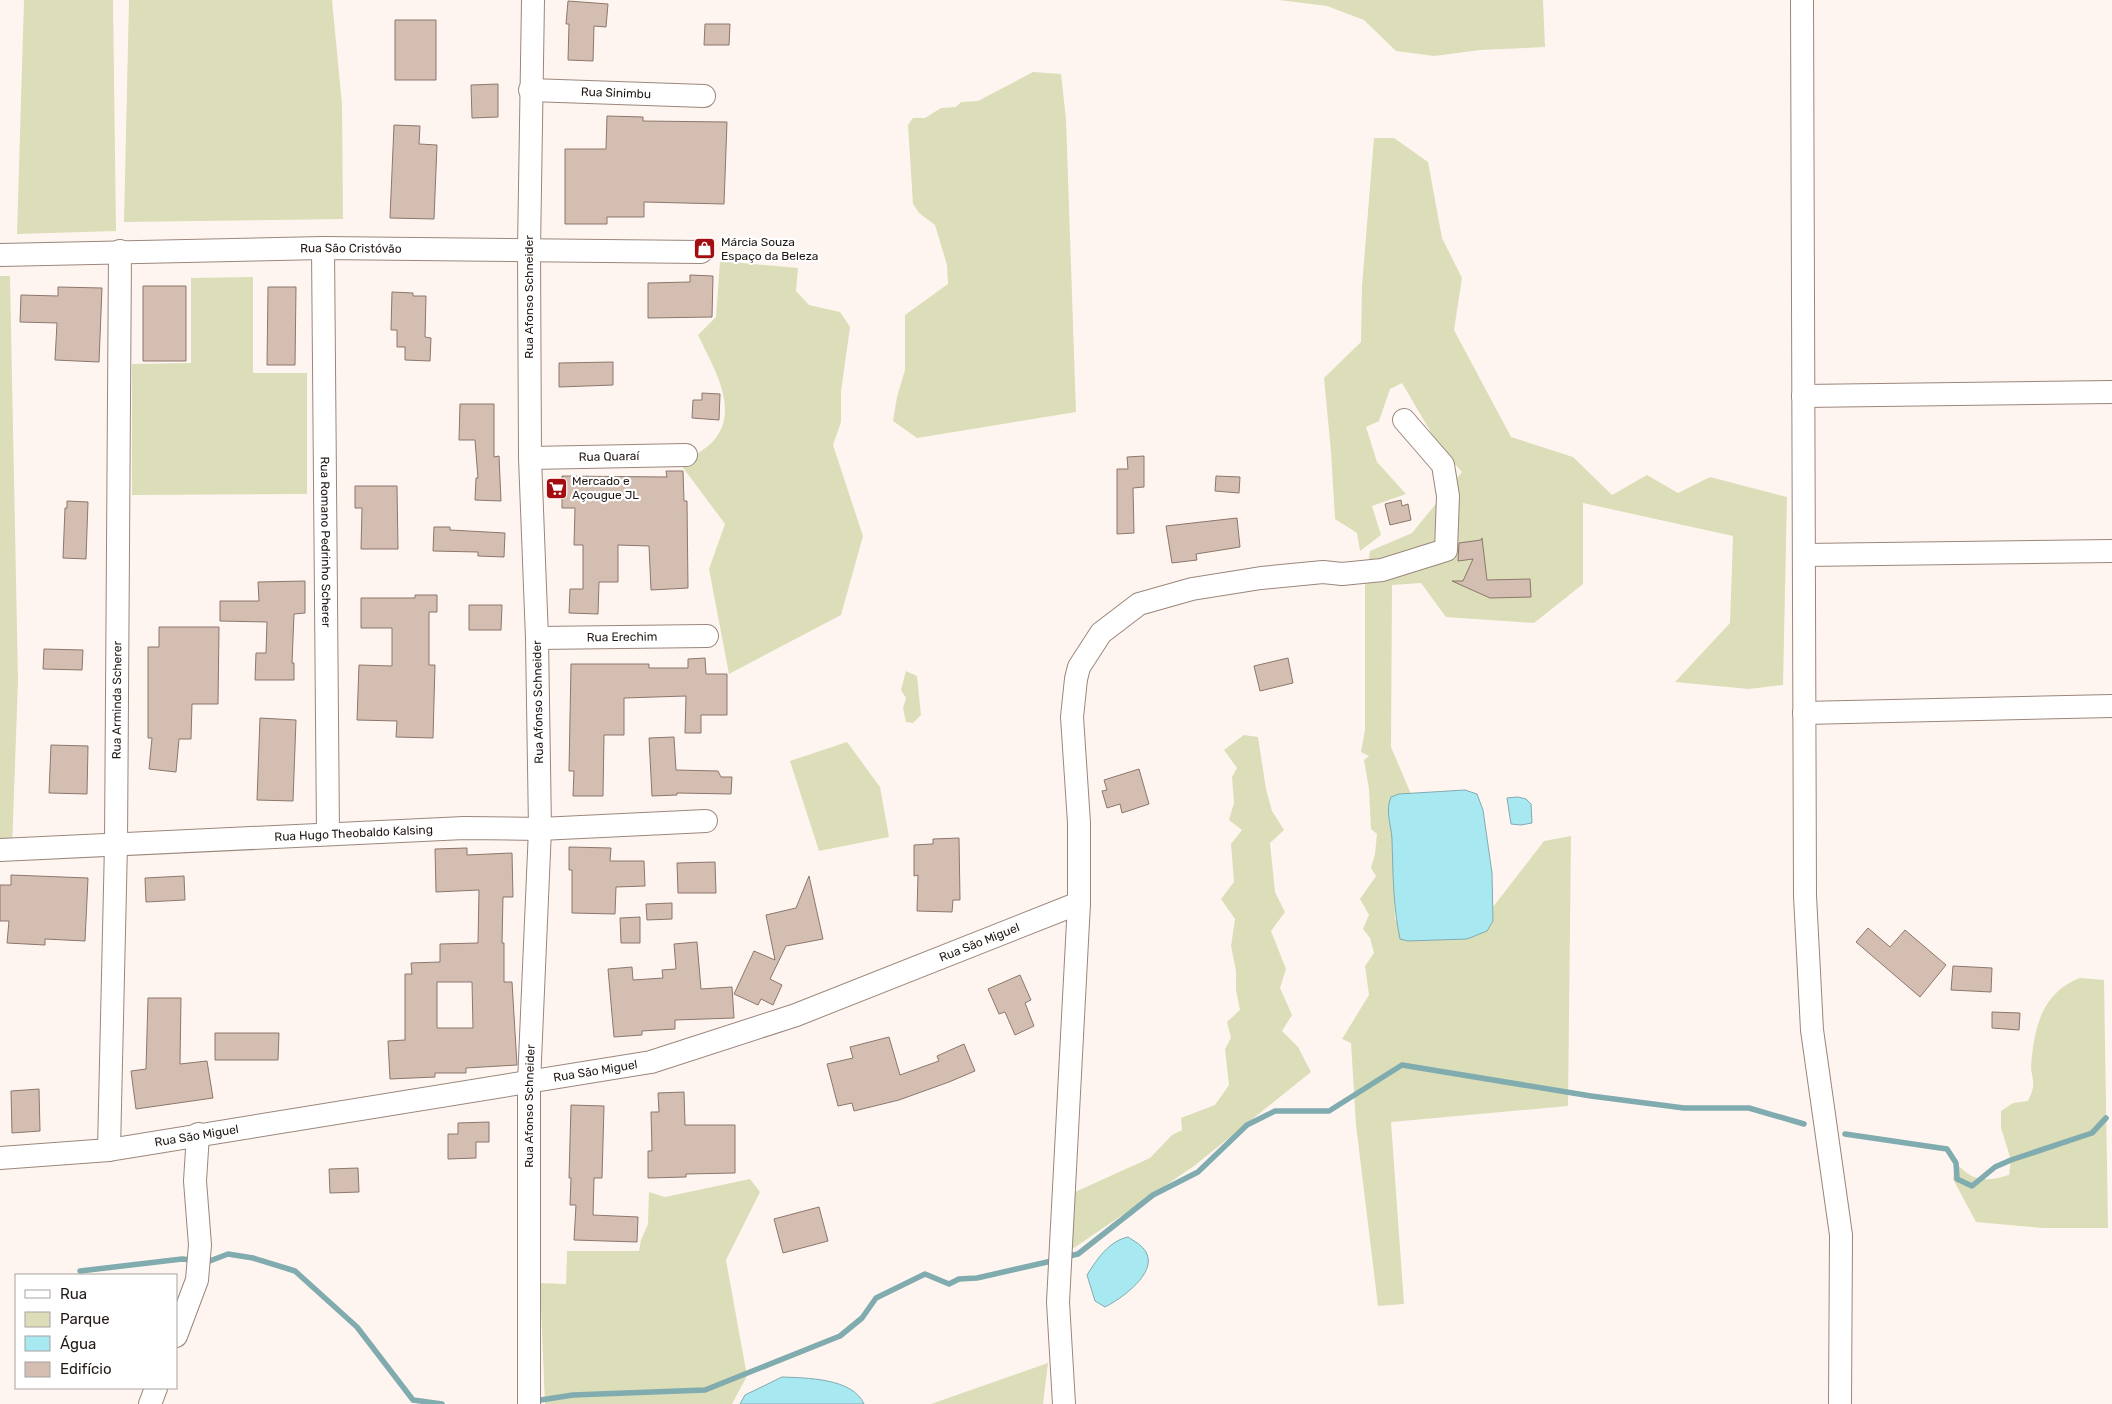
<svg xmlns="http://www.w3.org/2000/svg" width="2112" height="1404" viewBox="0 0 2112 1404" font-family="Rubik,sans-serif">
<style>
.green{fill:#dbdeb8}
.water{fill:#a8e9f1;stroke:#80abaf}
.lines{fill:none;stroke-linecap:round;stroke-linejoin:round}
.stream{stroke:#80abaf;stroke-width:5.5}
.building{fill:#d4bdb1;stroke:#8c776c;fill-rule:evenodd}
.street-casing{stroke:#9b867b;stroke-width:24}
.street{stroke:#fff;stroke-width:22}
.labels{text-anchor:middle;stroke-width:4.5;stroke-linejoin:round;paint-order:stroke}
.street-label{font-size:12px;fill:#221915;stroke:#fff}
.poi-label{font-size:12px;fill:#221915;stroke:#fff;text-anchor:start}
</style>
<rect width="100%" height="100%" fill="#fff5f0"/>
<path class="green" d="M24,0H113L116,231L17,234Z
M129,0H332L342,104L343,219L124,222Z
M1279,0H1543L1545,47L1480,50L1434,56L1396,51L1364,20L1327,6Z
M1033,72L1061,74L1066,119L1076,412L917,438L893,421L897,397L905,370V315L948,284L947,265L935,225L919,213L913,204L908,125L913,118H925L941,108L956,107L961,102L978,101Z
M1374,138H1394L1428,162L1442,238L1462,278L1454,330L1511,437L1573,457L1612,495L1647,475L1678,493L1710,477L1787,497L1783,685L1749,689L1675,682L1730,623L1733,536L1583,503V584L1534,623L1446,617L1421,583L1392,585L1391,747L1411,794H1399L1388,815L1392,836L1395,919L1408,941L1467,939L1487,931L1493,921V907L1544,841L1571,836L1568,1106L1391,1122L1404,1304L1378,1306L1356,1125L1351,1043L1342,1039L1369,995L1365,966L1374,953L1370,938L1363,929L1369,915L1360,899L1376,876L1371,868L1375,854L1377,834L1371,829L1369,789L1364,760L1369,756L1361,752L1365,730V586L1370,551L1412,533L1462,472L1439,446L1402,383L1390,389L1379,421L1366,427L1377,462L1406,494L1372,506L1381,535L1360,551L1357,533L1335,519L1331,452L1324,378L1361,342L1362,286Z
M720,261L798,268L796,291L809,305L840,312L850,327L841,392V422L833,445L863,536L841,615L729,674L709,569L725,524L681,465C691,457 707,449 715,439C740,408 712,365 698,335L716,317Z
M0,276H10L18,680L12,849L0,850Z
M253,277V373H307V494L132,495V364L191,363V278Z
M906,671L917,676L921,715L913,723L906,722L903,708L906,698L901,690Z
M1244,735L1258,737L1266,789L1272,811L1284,830L1270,843L1275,892L1285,912L1271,931L1286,969L1280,988L1292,1015L1282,1031L1298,1047L1311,1072L1194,1166L1068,1252L1075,1192L1150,1158L1172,1135L1182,1130L1181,1118L1215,1105L1229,1085L1225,1049L1231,1038L1227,1022L1240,1010L1236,990V971L1231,946L1235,919L1221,899L1234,882L1231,844L1242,830L1229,820L1234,803L1232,777L1237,768L1224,750Z
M847,742L880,787L889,837L819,851L790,761Z
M2080,978L2104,980L2108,1228H2042L1976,1222L1953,1179L1956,1163C1973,1182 1985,1182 2009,1175L2011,1160L2001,1128V1111L2013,1103L2028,1101C2030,1096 2033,1091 2033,1086C2034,1080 2031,1073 2031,1067C2034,1029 2041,993 2080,978Z
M750,1179L760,1192L726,1260L747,1376L732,1404H545L540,1283L566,1284L567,1251H639L641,1240L648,1224L649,1192L665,1197Z
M1048,1363L1043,1404H931Z"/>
<path class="water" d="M1465,790L1477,794L1483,810L1492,873L1493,921L1487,931L1467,939L1408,941L1400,939C1393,906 1393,872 1392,839C1391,824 1385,811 1391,797L1399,794Z
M1518,797L1526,799L1531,804L1532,823L1521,825L1511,824L1507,798Z
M1128,1237C1134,1241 1142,1245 1146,1252C1158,1273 1121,1299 1105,1307L1095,1301L1087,1275C1097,1259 1109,1241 1128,1237Z
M782,1377C806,1378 853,1378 864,1404H740L745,1395Z"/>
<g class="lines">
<path class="stream" d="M1845,1134L1947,1149L1956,1163L1957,1179L1972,1186L1995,1167L2011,1160L2092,1133L2106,1118
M1065,1257L1078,1254L1153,1195L1198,1172L1247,1125L1275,1111H1329L1402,1065L1591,1096L1684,1108H1749L1804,1124
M207,1262L228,1254L253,1258L295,1271L357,1327L413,1400L442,1404
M80,1271L182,1259L192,1260
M534,1401L573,1395L705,1390L840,1336L862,1318L876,1298L925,1274L949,1284L959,1279L977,1278L1056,1260"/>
</g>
<path class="building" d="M568,1L608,4L606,27L594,26L593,61L568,60L569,24H566Z
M395,20H436V80H395Z
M705,24H730L729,45H704Z
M498,84V117L472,118L471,85Z
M607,116L643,117V121L727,122L724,204L644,202V217H607V224H565V149H606Z
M394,125L420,126L419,144L437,145L434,219L390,218Z
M690,275L713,276L712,317L648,318V283L690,282Z
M143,286H186V361H143Z
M58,287L102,288L99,362L55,360L57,323L20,322L21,295L58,296Z
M268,287H296L295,365H267Z
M392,292L413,293V296H426L425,337L431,338L430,361L405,360V347H397V330H391Z
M613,362V385L559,387V363Z
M702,393L720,394L719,420L692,418L693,400H702Z
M460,404H494V457L499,456L501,501L475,500L476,478H478L475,440H459Z
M1144,456V487L1133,488L1134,533L1117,534V469H1128L1127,457Z
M666,471H683L684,501H687L688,588L651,590L649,546L618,545V582H599L598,614L569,613L570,589H583V545H574L575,508H562V476L667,477Z
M1216,476L1240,477L1239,493L1215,491Z
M355,486H397L398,549H361L362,508H355Z
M1401,500L1402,506L1408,504L1411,520L1390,525L1385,504Z
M67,501L88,502L86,559L63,558L65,508H67Z
M1237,518L1240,547L1196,554L1197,560L1172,563L1166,526Z
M434,527H450V530L505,533L504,557L478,556V552L433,551Z
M1482,538L1487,580L1530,579L1531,597L1490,598L1452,581H1463L1473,559L1458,561L1459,543L1481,540Z
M305,581V613L294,614L292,663H294V680H255L256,653H266L267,622L220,621V601H259L258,582Z
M415,595H437V612H429V665H435L433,738L396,737L397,721L357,720L359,665L392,666V628H361V598H415Z
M469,605H502L501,630H469Z
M159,627H219L218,704H192L191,739H179L176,772L149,769L152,738H148V647H159Z
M44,649L83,650L82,670L43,669Z
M705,658L706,674H727V715H701V733H685L686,696L624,698V735H604L603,796H573L574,771H569L571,664H649V668H688V659Z
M1288,658L1293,683L1260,691L1254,666Z
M260,718L296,720L293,801L257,800Z
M674,737L676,770L718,771L721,777H732L731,794L677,793V795L652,796L649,738Z
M51,745L88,746L87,794L49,793Z
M1139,769L1149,804L1122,813L1120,804L1107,808L1102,791L1107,790L1104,780Z
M959,838L960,900H953L952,912L917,911L918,875L914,876V845L933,844V839Z
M569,847L611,848L610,861H644L645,886L616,887L615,914L572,913V870H569Z
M467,848V855L512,853L513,897H503L502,943H504V982H512L517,1065L466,1068V1073H435V1077L390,1079L388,1041L405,1040V974H412L411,963L440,962V944L478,943L479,890L436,892L435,849ZM437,982H472L473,1028H437Z
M715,862L716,893H678L677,863Z
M11,875L88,878L85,941L45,939V945L7,943L9,921H0V885H11Z
M184,876L185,900L146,902L145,878Z
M809,876L823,939L786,946L770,979L782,985L773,1005L761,999L758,1005L734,994L754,951L775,960L766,915L796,908Z
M672,903V919L647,920L646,904Z
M640,917V943H621L620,918Z
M1868,928L1890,947L1905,930L1946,965L1920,997L1856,942Z
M697,942L701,989L732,987L734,1018L675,1020V1029L642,1031V1035L614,1037L608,969L632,967L633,980L663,978L662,970L676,969L674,944Z
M1953,966L1992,968L1991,992L1951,990Z
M1020,975L1031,1000L1025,1003L1034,1026L1015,1035L1005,1012L999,1014L988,989Z
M148,998H181L180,1064L207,1061L213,1098L136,1109L131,1071L146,1069Z
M1992,1012L2020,1013L2019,1030L1992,1028Z
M215,1033H279L278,1060H215Z
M889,1037L900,1075L939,1061L937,1056L964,1044L975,1071L949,1082L899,1100L854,1111L852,1103L838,1106L827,1064L853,1058L850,1047Z
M39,1089L40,1131L12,1133L11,1091Z
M684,1092L685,1125H735V1173L686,1174V1177L648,1178V1151H652L651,1112H659L658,1093Z
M571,1105L604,1106L602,1178H594L593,1215L638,1217L637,1242L574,1240L576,1205H570L571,1178H569Z
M489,1122V1142H476V1158L448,1159V1134H458V1123Z
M358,1168L359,1192L330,1193L329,1169Z
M819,1207L828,1241L783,1253L774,1219Z"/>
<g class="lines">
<defs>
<g id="street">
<path d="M1802,0L1805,896L1812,1030L1841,1235L1840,1404"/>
<path id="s1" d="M530,90L704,96"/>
<path id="s2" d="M323,248L328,834"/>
<path id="s3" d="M0,255L323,248L701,252"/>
<path d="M1803,396L2112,392"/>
<path id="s4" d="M530,458L686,455"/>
<path d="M1804,555L2112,551"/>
<path id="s5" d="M537,638L707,636"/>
<path d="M1804,713L2112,706"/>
<path id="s6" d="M0,850L464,828L540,829L706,821"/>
<path id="s7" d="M109,1150L116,844L120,251"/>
<path id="s8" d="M0,1158L109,1150L651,1062L796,1015L1079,903"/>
<path d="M176,1336L197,1280L200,1245L195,1181L198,1134"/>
<path d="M150,1404L156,1388"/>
<path id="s9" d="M529,1404V1083L540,829L537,638L530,458L529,249L533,0"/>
<path d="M1064,1404L1058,1302L1079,903V823L1072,717L1076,679L1079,667L1101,633L1139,604L1192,589L1261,578L1323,572L1342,574L1382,570L1446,550L1448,496L1443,465L1404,420"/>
</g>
</defs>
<use href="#street" class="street-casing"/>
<use href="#street" class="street"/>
</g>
<defs>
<symbol id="shop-square" viewBox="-11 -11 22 22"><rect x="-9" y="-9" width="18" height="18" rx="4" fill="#a40d10" stroke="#fff"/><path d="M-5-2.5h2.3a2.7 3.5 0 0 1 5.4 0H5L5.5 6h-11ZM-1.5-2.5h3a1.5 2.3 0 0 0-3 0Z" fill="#fff"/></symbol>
<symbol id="supermarket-square" viewBox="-11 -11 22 22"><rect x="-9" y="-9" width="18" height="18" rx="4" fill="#a40d10" stroke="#fff"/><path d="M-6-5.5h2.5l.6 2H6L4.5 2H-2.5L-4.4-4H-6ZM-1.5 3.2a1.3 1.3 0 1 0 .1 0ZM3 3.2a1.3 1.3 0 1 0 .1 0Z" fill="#fff"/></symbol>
</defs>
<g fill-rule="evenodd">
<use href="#shop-square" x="692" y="236" width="25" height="25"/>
<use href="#supermarket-square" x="544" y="476" width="25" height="25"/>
</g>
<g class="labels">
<g class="street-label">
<text dy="4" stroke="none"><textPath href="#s1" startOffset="86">Rua Sinimbu</textPath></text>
<text dy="4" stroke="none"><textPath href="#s3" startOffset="351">Rua São Cristóvão</textPath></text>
<text transform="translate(529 297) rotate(-90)" y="4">Rua Afonso Schneider</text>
<text dy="4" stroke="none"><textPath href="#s4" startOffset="79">Rua Quaraí</textPath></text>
<text dy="4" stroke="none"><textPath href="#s2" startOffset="294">Rua Romano Pedrinho Scherer</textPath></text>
<text dy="4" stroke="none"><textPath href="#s5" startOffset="85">Rua Erechim</textPath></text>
<text dy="4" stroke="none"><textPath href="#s7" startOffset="450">Rua Arminda Scherer</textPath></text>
<text transform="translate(538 702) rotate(-91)" y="4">Rua Afonso Schneider</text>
<text dy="4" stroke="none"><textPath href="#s6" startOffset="354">Rua Hugo Theobaldo Kalsing</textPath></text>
<text dy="4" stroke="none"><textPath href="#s8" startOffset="1008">Rua São Miguel</textPath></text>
<text dy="4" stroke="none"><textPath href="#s8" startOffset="602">Rua São Miguel</textPath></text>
<text dy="4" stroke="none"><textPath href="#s9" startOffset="298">Rua Afonso Schneider</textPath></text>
<text dy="4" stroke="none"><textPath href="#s8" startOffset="198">Rua São Miguel</textPath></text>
</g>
<g class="poi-label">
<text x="721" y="246">Márcia Souza<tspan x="721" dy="14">Espaço da Beleza</tspan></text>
<text x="572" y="485">Mercado e<tspan x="572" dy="14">Açougue JL</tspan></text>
</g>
</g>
<rect x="15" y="1274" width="162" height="115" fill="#ffffff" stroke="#a7a3a1"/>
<rect x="25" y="1290" width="25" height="8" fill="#ffffff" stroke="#a7a3a1"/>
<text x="60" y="1299" font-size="15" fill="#221915">Rua</text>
<rect x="25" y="1312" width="25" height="15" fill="#dbdeb8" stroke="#a7a3a1"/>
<text x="60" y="1324" font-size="15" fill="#221915">Parque</text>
<rect x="25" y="1336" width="25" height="15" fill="#a8e9f1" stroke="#a7a3a1"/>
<text x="60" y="1349" font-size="15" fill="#221915">Água</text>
<rect x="25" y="1362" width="25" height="15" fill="#d4bdb1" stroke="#a7a3a1"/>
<text x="60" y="1374" font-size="15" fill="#221915">Edifício</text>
</svg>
